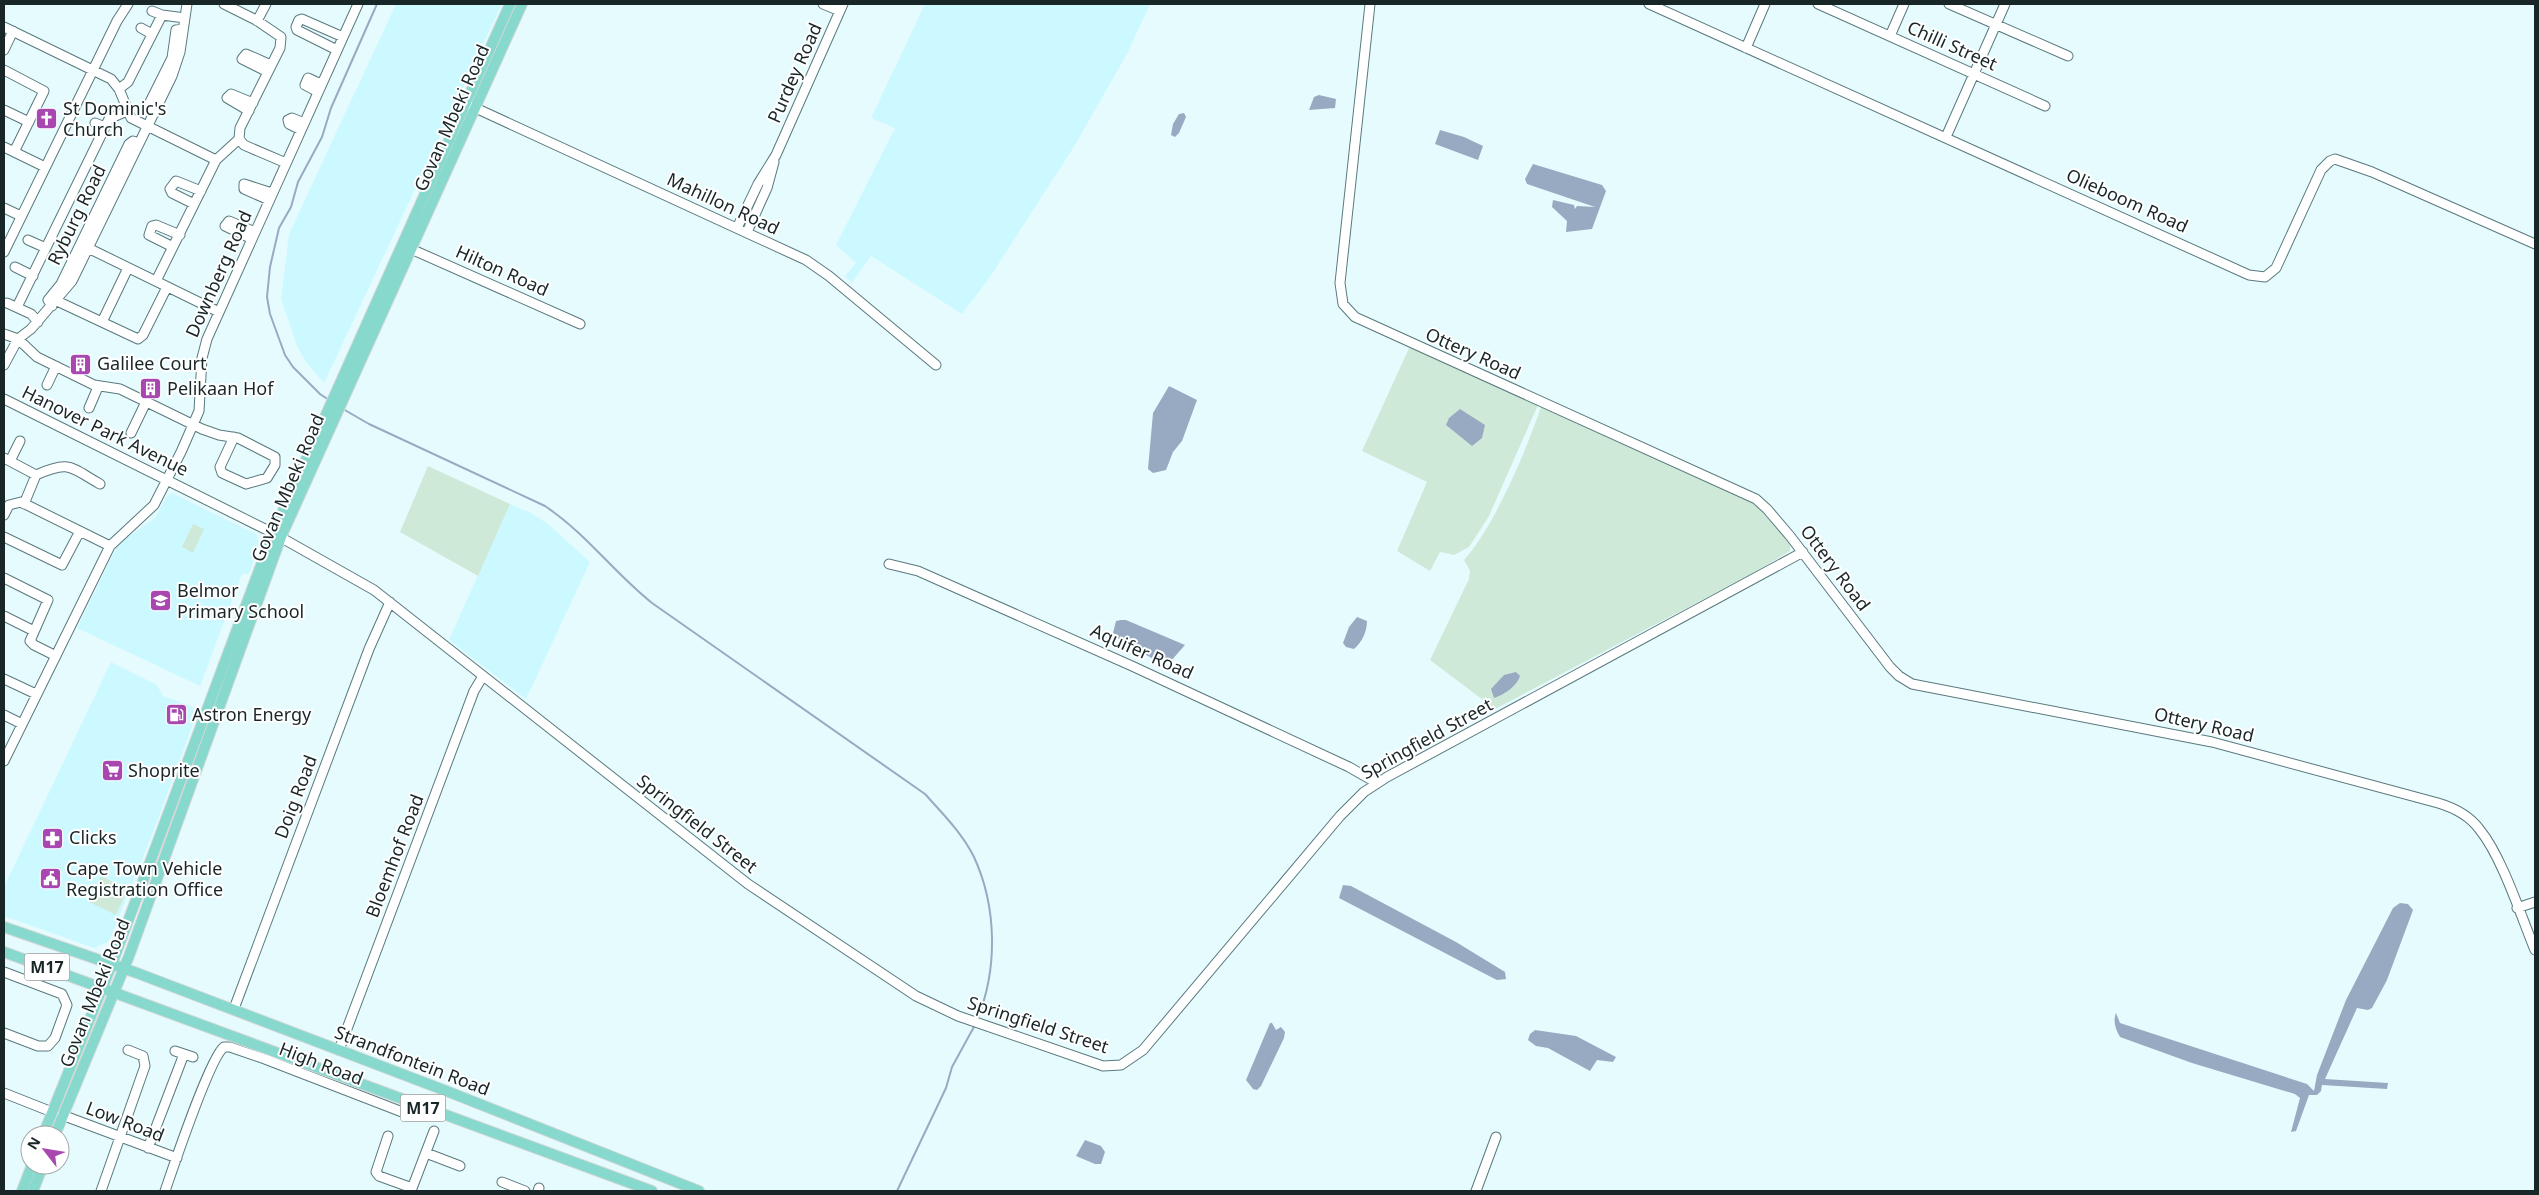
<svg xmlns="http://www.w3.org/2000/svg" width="2539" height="1195" viewBox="0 0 2539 1195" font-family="'Noto Sans',sans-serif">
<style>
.built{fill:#ccf9ff}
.green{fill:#cfe9d9}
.water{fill:#97aac2}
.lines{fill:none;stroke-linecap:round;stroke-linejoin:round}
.stream{stroke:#97aac2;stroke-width:2}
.minor-casing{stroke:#59797d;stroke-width:11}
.major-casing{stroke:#d6d8d8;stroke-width:12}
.minor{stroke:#fff;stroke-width:9}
.major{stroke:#87d8cd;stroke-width:10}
.labels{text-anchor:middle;stroke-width:4;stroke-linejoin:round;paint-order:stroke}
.shield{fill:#fff;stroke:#5e6768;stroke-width:1}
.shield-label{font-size:16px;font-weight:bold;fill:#192628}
.street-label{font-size:18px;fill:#192628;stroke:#fff}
.poi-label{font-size:18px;fill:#192628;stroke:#fff;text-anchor:start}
</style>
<rect width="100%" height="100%" fill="#e6fbfe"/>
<path class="built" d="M396,4H502L324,383L306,362L297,346L281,299L289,234Z
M925,4H1150L1128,52L1075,145L990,277L962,314L871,256L852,283L845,276L856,263L836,245L895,128L871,118Z
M172,493L256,534L260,544L249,574H242L200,686L77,628L118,544L155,518L166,497Z
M510,504L533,514L548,524L590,562L526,699L449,640Z
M111,662L157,685L163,696L193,707L196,716L154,830L109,941L94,948L4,916V887Z"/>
<path class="green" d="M1410,346L1538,405L1489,516L1469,547L1454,555L1440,552L1430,571L1397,551L1427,482L1362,451Z
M1541,407L1740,494C1761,507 1775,524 1790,543V551L1751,574L1495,709L1430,660L1469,579L1470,571L1464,560C1494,527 1526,451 1541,407Z
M428,466L510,504L478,576L400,532Z
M193,524L204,529L193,553L182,547Z
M101,876L128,889L116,915L89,902Z"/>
<path class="water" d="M1319,95L1336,99L1335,108L1309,110L1314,97Z
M1184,113L1186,117L1179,133L1175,137L1171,135L1173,124L1179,114Z
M1440,130L1464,137L1483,146L1478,160L1435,144Z
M1533,164L1602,185L1606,191L1592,229L1566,232L1567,221L1552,207L1553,200L1574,205L1575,209L1577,206L1595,207L1527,184L1525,179Z
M1169,386L1197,400L1182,441L1173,452L1166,470L1153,473L1148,469L1153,413Z
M1460,409L1485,425L1482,438L1472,446L1446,425L1449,418Z
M1357,617L1367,621C1367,632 1362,642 1354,649L1346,647L1343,643L1349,627Z
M1121,620H1126L1185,645L1170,662L1155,660L1117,638L1113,633L1116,621Z
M1516,672L1520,676C1517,686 1504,695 1494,698L1491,689L1504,675Z
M1343,885L1351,886L1456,942L1505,972L1506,979L1497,980L1491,977L1339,898Z
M2400,903L2408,904L2413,910L2387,980L2372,1008L2368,1010L2357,1008L2325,1079L2388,1083L2387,1089L2322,1085L2321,1091L2317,1095H2309L2296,1131L2291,1132L2300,1098L2295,1094L2192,1063L2120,1037C2115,1029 2113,1020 2116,1013L2120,1023L2307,1084L2314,1091L2317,1075L2346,1000L2393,908Z
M1270,1023H1272L1276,1030L1281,1027L1285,1032L1284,1038L1261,1086L1257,1090L1253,1089L1246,1080Z
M1535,1030L1576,1036L1616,1057L1613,1062L1597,1060L1590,1071L1548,1048L1536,1046L1528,1040L1530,1034Z
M1085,1140L1101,1146L1105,1152L1101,1164H1095L1076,1156Z"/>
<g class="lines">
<path class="stream" d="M329,400L320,394L293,367L285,355L270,314L267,297L270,267L279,228L291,207L298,182L322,137L331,108L377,4
M343,409L369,424L545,506C588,535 613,572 652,603L925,794C943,814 962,833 974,857C997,907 998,969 977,1020
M897,1191L946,1088L952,1067L975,1025"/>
<defs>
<path id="minor" d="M224,4L256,20L281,37L280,48L240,128L239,139
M823,4L840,11
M1370,4L1340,283L1343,304L1355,317L1756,499L1767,509L1790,536L1890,667L1899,676L1912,684L2212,742L2438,803C2455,808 2470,816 2480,830C2502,857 2521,916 2535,950
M1649,4L2249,275L2265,277L2276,268L2321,170L2330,161L2335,159L2372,172L2535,244
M1818,4L2045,106
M1949,4L2068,56
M152,11L162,15L185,18
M257,21L266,4
M4,27L111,79L119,89L131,118L216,160
M141,28L152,34
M1890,36L1904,4
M1746,48L1765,4
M4,50L13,31
M337,50L297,30L296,27L299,20L302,19L343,37
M4,70L44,91L14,152
M268,72L242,59L246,54L271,65
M119,89L128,82L162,15
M318,92L305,85L308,78L321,84
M469,105L806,260L829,276L936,365
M4,110L29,122
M249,111L227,98L231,94L253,103
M154,114L147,108L172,58L176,30L183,29
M95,123L105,127
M301,130L289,124L288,120L292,118L304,123
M1946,137L2005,4
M4,147L45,167
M269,200L244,189V184L272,193
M194,204L172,193L170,189L176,181L201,191
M4,208L21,216
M737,228L758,184L776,155L843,4
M747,232L767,188L774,162
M252,239L225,226L229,221L255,232
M28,240L46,248
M173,247L149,235L152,226L156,225L180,235
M88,248L219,312
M411,249L580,324
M4,252L117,21L128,4
M15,267L33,276
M156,281L216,160L239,139L244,145L286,163
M57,301L138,339L143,335L167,287
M7,303L31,314L38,322
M52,306L48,300L61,284L129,144L133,141L138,143
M17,307L109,119L127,111
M102,322L128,268
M4,334L18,339L37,357L94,385L120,389L202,429L219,435L238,438L275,457V465L267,478L246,484L222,473L220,467L234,437
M4,365L18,339L31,329L72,281L172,76L180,52L187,4
M47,385L56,366
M4,399L273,533L374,590L748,884L916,996L958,1016L1103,1066L1121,1065L1143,1050L1340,816L1364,792L1387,777L1803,552
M89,408L98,387
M131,433L146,402
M4,458L36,475
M10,461L20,441
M36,475C70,460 70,467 100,484
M24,504L36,475
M9,505L21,502L110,546
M4,515L9,505
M4,537L62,565L80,531
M889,564L918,571L1132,666L1349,767L1377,783
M4,578L48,600L30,641L34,645L56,656
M4,616L34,631
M4,679L36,694
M4,715L22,724
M4,761L110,546L154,505L181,452L199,411L202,358L207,339L358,4
M2517,908L2535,902
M4,972L62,994L67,1005L55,1038L48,1046H38L4,1033
M235,1006L369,649L390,602
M339,1050L474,691L483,676
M175,1051L193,1057
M4,1093L52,1112
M62,1115L177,1158
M388,1136L376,1172L379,1176L412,1188
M148,1148L184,1054
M426,1153L460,1166
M502,1182L525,1191
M101,1191L145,1066L143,1056L128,1050
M165,1191C173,1168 210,1057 224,1047H230L265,1059L410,1115
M411,1191L434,1131
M538,1191L539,1188
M1476,1191L1496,1137"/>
<path id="major" d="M4,927L137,973L449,1092L699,1191
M4,952L652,1191
M43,1135L112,964L273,533L510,4
M55,1135L129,956L281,537L522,4
M22,1191L32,1165
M33,1191L43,1165"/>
</defs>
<use href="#minor" class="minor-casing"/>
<use href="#major" class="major-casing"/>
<use href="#minor" class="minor"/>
<use href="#major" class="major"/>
</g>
<defs>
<symbol id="church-square" viewBox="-11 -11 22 22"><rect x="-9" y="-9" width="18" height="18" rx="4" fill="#a847af" stroke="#fff"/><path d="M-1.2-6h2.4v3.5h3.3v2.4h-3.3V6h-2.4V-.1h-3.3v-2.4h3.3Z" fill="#fff"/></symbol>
<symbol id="building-square" viewBox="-11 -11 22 22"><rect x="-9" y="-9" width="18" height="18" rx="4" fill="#a847af" stroke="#fff"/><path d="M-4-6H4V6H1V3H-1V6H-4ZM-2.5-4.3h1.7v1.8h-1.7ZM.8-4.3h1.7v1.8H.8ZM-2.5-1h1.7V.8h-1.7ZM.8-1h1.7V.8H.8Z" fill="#fff"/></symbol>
<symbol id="school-square" viewBox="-11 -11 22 22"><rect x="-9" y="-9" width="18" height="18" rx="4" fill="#a847af" stroke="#fff"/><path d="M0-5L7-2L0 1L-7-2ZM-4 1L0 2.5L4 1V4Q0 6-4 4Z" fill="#fff"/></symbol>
<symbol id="fuel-square" viewBox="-11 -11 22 22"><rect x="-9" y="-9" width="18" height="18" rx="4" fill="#a847af" stroke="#fff"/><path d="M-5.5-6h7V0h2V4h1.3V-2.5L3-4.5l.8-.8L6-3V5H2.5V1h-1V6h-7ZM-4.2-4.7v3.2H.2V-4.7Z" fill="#fff"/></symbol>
<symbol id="supermarket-square" viewBox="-11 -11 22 22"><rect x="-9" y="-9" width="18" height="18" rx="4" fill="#a847af" stroke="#fff"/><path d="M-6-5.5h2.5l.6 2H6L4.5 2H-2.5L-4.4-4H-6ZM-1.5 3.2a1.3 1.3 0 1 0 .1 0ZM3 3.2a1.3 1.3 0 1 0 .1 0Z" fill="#fff"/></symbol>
<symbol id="pharmacy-square" viewBox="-11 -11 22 22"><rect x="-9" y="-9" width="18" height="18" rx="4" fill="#a847af" stroke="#fff"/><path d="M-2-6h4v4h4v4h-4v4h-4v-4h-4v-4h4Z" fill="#fff"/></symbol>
<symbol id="civic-square" viewBox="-11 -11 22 22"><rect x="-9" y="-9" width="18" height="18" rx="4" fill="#a847af" stroke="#fff"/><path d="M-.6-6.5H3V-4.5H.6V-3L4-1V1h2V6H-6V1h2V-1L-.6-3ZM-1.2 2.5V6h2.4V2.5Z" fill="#fff"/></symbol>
</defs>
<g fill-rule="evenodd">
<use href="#church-square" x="34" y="106" width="25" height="25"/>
<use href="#building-square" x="68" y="352" width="25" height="25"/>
<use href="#building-square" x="138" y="376" width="25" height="25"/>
<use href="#school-square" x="148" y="588" width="25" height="25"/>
<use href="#fuel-square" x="164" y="702" width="25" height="25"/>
<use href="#supermarket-square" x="100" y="758" width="25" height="25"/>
<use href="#pharmacy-square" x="40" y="826" width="25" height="25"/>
<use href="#civic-square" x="38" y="866" width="25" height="25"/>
</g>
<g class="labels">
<g class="shield">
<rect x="24.5" y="953.5" width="45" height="27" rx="4"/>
<rect x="400.5" y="1094.5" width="45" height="27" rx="4"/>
</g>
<g class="shield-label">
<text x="47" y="973">M17</text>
<text x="423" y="1114">M17</text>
</g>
<g class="street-label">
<text transform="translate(1952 46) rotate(24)" y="6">Chilli Street</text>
<text transform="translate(795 73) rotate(-66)" y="6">Purdey Road</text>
<text transform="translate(452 118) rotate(-66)" y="6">Govan Mbeki Road</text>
<text transform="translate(2127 201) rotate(24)" y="6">Olieboom Road</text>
<text transform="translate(723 204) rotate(25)" y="6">Mahillon Road</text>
<text transform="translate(77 215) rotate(-64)" y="6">Ryburg Road</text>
<text transform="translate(502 271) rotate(24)" y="6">Hilton Road</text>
<text transform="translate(219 274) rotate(-66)" y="6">Downberg Road</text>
<text transform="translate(1473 354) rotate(24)" y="6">Ottery Road</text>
<text transform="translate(105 431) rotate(26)" y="6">Hanover Park Avenue</text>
<text transform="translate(288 488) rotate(-67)" y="6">Govan Mbeki Road</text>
<text transform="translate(1835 568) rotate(53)" y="6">Ottery Road</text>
<text transform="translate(1142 652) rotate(24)" y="6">Aquifer Road</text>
<text transform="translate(2204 725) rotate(13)" y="6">Ottery Road</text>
<text transform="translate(1427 739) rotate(-29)" y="6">Springfield Street</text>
<text transform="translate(296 797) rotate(-69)" y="6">Doig Road</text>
<text transform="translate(697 824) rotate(38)" y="6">Springfield Street</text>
<text transform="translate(395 856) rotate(-69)" y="6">Bloemhof Road</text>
<text transform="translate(95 993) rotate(-68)" y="6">Govan Mbeki Road</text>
<text transform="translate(1038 1025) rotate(18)" y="6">Springfield Street</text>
<text transform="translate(412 1061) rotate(21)" y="6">Strandfontein Road</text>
<text transform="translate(321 1064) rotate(21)" y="6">High Road</text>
<text transform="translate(125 1122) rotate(21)" y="6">Low Road</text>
</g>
<g class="poi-label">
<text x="63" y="115">St Dominic's<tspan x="63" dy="21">Church</tspan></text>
<text x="97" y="370">Galilee Court</text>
<text x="167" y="395">Pelikaan Hof</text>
<text x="177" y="597">Belmor<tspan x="177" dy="21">Primary School</tspan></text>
<text x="192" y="721">Astron Energy</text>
<text x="128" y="777">Shoprite</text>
<text x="69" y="844">Clicks</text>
<text x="66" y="875">Cape Town Vehicle<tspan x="66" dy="21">Registration Office</tspan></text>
</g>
</g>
<rect width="2539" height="1195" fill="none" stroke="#192628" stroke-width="10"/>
<g transform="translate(45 1150) rotate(301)"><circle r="24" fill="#ffffff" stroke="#a3a8a9"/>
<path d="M0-4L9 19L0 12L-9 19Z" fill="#a847af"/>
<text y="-8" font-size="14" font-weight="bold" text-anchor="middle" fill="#192628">N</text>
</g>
</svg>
